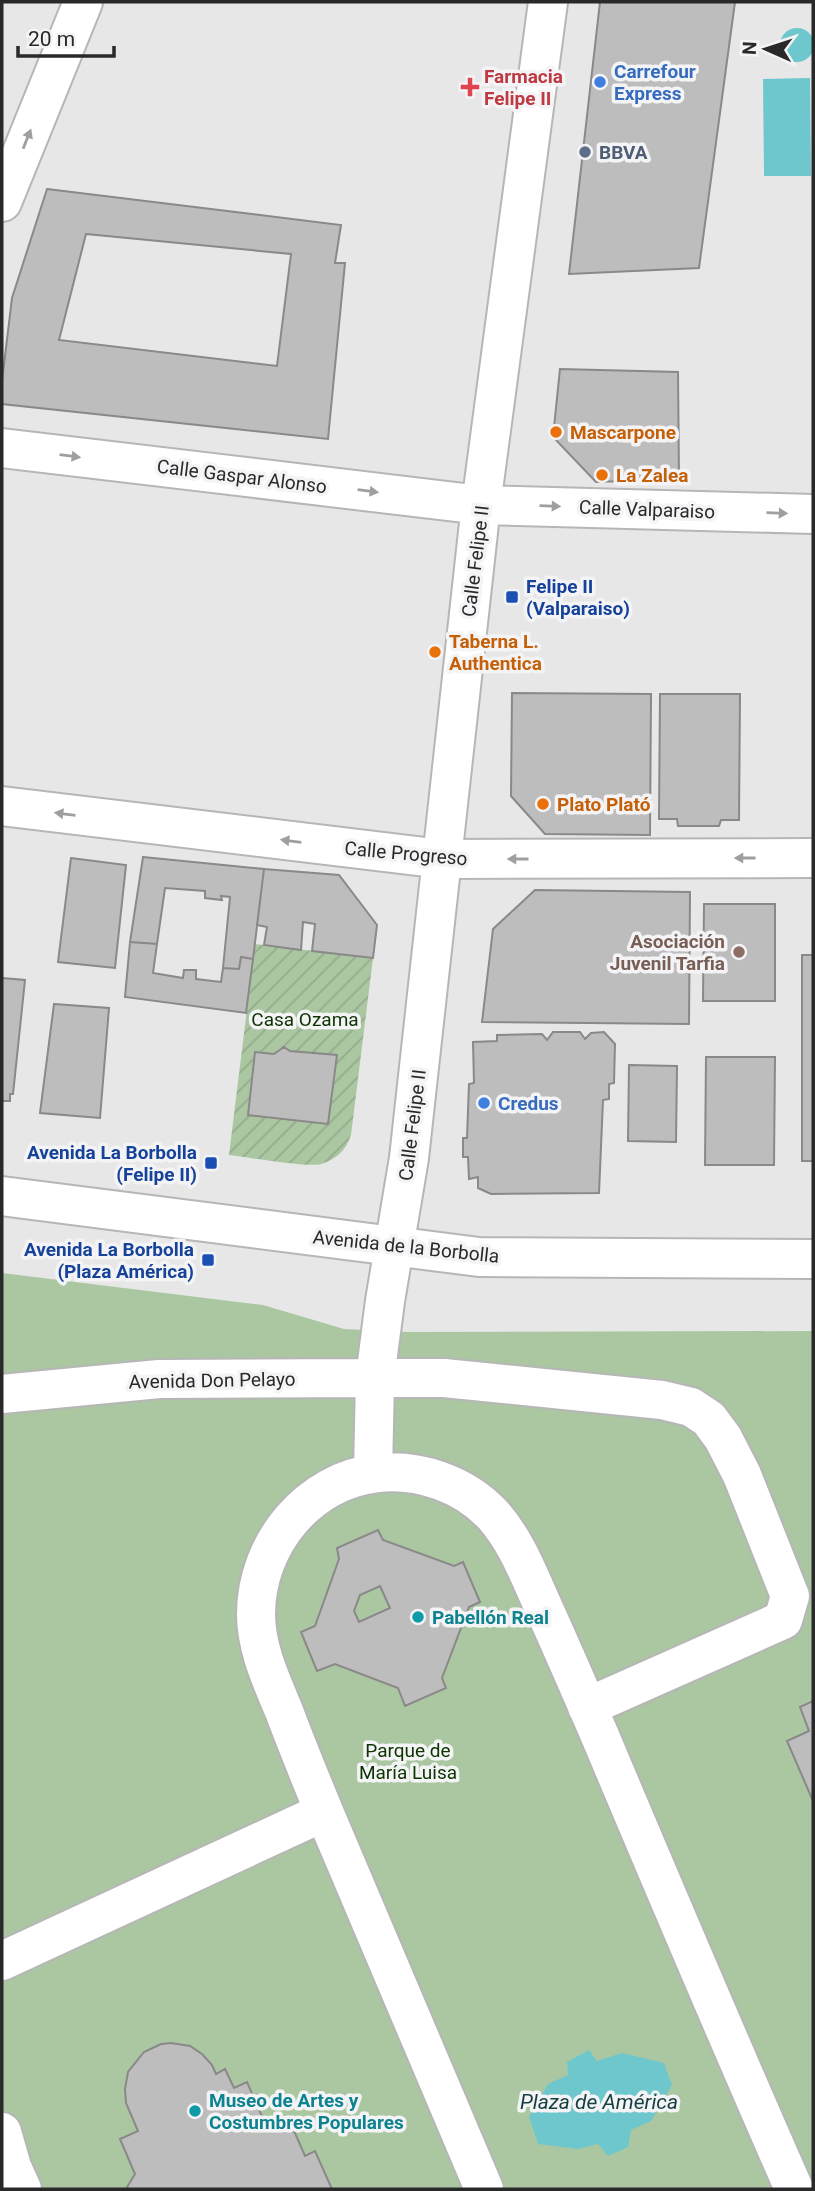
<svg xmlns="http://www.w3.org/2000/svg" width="815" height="2191" viewBox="0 0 815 2191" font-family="Roboto,sans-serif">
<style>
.park{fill:#abc7a2}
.garden{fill:url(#garden-furrows)}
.water{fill:#6ec7cd}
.building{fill:#bebdbd;stroke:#8a8888;stroke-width:2;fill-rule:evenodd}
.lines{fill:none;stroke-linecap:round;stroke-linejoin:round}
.minor-casing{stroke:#b6b6b7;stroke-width:42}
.major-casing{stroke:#b6b6b7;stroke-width:42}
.minor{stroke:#fff;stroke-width:38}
.major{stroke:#fff;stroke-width:38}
.oneway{fill:#9f9f9f}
.shop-dot{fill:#3f7fe0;stroke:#f4f4f6;stroke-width:2.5}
.health-dot{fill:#e0444e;stroke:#f4f4f6;stroke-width:2.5}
.service-dot{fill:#5c6f8a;stroke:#f4f4f6;stroke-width:2.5}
.food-dot{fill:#e8710a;stroke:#f4f4f6;stroke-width:2.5}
.transit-dot{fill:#1a4fb4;stroke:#f4f4f6;stroke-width:2.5}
.education-dot{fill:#8d6e63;stroke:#f4f4f6;stroke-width:2.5}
.culture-dot{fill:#0f9aa8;stroke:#f4f4f6;stroke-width:2.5}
.labels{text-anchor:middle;stroke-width:7;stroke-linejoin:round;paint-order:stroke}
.shop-label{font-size:19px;font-weight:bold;fill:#366cbe;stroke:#f4f4f6;text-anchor:start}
.health-label{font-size:19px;font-weight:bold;fill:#be3a42;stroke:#f4f4f6;text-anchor:start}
.service-label{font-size:19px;font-weight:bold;fill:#4e5e75;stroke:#f4f4f6;text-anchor:start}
.food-label{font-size:19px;font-weight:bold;fill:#c56008;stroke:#f4f4f6;text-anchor:start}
.street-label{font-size:19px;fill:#292929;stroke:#f4f4f6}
.transit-label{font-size:19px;font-weight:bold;fill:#164399;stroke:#f4f4f6;text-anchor:end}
.education-label{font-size:19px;font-weight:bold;fill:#785e54;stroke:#f4f4f6;text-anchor:end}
.park-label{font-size:19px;fill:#0d3400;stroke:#f4f4f6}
.culture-label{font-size:19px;font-weight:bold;fill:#0d838f;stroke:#f4f4f6;text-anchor:start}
.water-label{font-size:21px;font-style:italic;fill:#143f41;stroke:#f4f4f6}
</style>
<defs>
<pattern id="garden-furrows" width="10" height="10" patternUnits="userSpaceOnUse" patternTransform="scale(1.75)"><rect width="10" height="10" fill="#abc7a2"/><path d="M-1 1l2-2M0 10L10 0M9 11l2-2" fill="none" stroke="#93ab8c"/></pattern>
</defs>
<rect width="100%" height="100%" fill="#e7e7e8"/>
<path class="park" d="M2,1273L263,1305L344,1329L407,1332L813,1331V2189H2Z"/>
<path class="garden" d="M255,944L373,958L351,1135C346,1150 337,1159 321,1164C308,1168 247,1157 229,1155Z"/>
<path class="water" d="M780 45a17 17 0 1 1 34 0a17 17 0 1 1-34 0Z
M810,78L811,176H764L763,79Z
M589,2050L597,2061L622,2053L664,2063L672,2085L651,2121L631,2130L628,2147L608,2156L598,2144L578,2149L538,2144L529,2117L548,2084L568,2075L567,2062Z"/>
<path class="building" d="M600,2H735L699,268L569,274Z
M47,189L341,225L335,263H345L328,439L2,404V381L12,298ZM86,234L291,254L277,366L59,340Z
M560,369L678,372L679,479L596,482L553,437Z
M512,693L651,694L650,835L545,834L511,796Z
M660,694H740L739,820H721L719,826H678L677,819H659Z
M143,857L264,869L253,959L241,957L239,969L223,968L230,897L221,896L222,900L205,898V891L165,888L157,944L130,942Z
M71,858L126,865L115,968L58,962Z
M264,869L339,875L377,925L373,958L312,951L315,924L303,922L301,950L264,945L267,927L257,925Z
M535,890L690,892L689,1024L482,1022L493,929Z
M704,904H775V1001H703Z
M130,942L157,944L153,973L183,978L184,970H196V979L221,982L223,968L239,969L241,957L253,959L246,1013L125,997Z
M802,955H813V1161H802Z
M2,978L25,980L13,1094H10V1101H2Z
M54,1004L109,1008L100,1118L40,1113Z
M553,1032H580L585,1039L591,1033L604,1032L615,1044L614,1083L609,1084V1099L603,1100L599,1193L491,1194L478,1188V1177L469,1179L468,1157H463V1138H467L469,1084L474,1083L473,1042L497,1041V1035L542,1034L547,1040Z
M284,1047L290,1051L337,1055L328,1124L248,1115L255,1052L274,1054Z
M706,1057H775L774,1165H705Z
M629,1065L677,1066L676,1142L628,1141Z
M378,1530L383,1540L454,1566L463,1562L480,1602L469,1607L442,1678L446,1688L405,1706L398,1688L335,1664L317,1671L301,1632L315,1626L339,1559L337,1548ZM380,1586L390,1608L359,1622L354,1611L360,1595Z
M813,1701V1801L787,1741L809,1731L800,1707Z
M171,2043L190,2046L202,2054L212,2065L216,2074L225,2069L234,2088L247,2082L264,2121L270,2119L284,2121L295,2133L305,2156L315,2151L332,2189H126L135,2174L120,2139L138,2131L126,2103L125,2089L128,2072L144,2052L161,2044Z"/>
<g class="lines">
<defs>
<path id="minor" d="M2,202L83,2
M2,448L481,505L813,514
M2,806L442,859L813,858
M2,1394L159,1379L375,1378L385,1301L409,1158L481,505L548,2
M373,1473L375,1378H444L662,1400L691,1407L709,1419L723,1438L742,1475L790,1596L783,1620L587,1707
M2,1961L324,1812
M2,2132L12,2167L22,2189
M484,2189C431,2064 378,1939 325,1814C311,1780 297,1746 284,1711C271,1680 256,1648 256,1614C256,1545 308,1480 378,1473C420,1469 464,1484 493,1515C516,1541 528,1573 542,1604C562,1648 581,1692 600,1736C664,1888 728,2039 794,2189"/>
<path id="major" d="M2,1196L479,1257L813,1259"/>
</defs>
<use href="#minor" class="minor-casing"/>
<use href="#major" class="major-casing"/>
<use href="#minor" class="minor"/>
<use href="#major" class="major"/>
</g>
<defs><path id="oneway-solid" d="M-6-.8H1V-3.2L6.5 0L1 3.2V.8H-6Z" transform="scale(1.75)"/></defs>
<g class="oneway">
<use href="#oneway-solid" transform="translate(27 139) rotate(-68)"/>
<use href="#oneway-solid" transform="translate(70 456) rotate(7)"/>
<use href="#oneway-solid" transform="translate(368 491) rotate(7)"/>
<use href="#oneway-solid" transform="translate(550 506) rotate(2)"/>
<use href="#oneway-solid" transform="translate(777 513) rotate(2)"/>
<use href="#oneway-solid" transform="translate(65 814) rotate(-173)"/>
<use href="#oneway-solid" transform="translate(291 841) rotate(-173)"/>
<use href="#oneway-solid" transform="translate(745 858) rotate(180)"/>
<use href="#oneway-solid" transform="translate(518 859) rotate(180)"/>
</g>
<g class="shop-dot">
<circle cx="600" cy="82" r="7"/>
<circle cx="484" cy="1103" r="7"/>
</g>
<path class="health-dot" d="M466.5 76.5h7v7h7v7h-7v7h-7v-7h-7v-7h7z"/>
<circle class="service-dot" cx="585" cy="152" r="7"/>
<g class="food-dot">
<circle cx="556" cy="432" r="7"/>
<circle cx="602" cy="475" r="7"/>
<circle cx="435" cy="652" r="7"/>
<circle cx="543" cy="804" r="7"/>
</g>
<g class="transit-dot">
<rect x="505" y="590" width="14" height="14" rx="3.5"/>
<rect x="204" y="1156" width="14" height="14" rx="3.5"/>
<rect x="201" y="1253" width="14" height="14" rx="3.5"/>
</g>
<circle class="education-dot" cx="739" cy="952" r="7"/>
<g class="culture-dot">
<circle cx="418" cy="1617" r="7"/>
<circle cx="195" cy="2111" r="7"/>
</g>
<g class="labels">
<g class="shop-label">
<text x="614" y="78">Carrefour<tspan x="614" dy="22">Express</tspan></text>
<text x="498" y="1110">Credus</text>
</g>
<g class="health-label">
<text x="484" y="83">Farmacia<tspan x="484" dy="22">Felipe II</tspan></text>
</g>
<g class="service-label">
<text x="599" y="159">BBVA</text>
</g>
<g class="food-label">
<text x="570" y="439">Mascarpone</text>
<text x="616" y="482">La Zalea</text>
<text x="449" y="648">Taberna L.<tspan x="449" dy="22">Authentica</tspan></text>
<text x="557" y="811">Plato Plató</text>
</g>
<g class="street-label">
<text transform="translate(242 476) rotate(7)" y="7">Calle Gaspar Alonso</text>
<text transform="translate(647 509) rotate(2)" y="7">Calle Valparaiso</text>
<text transform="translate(475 561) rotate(-83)" y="7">Calle Felipe II</text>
<text transform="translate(406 853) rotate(5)" y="7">Calle Progreso</text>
<text transform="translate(412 1125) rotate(-83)" y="7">Calle Felipe II</text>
<text transform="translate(406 1246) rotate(6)" y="7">Avenida de la Borbolla</text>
<text transform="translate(212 1380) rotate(-1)" y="7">Avenida Don Pelayo</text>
</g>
<g class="transit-label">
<text x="526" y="593" text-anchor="start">Felipe II<tspan x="526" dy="22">(Valparaiso)</tspan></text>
<text x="197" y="1159">Avenida La Borbolla<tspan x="197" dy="22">(Felipe II)</tspan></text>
<text x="194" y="1256">Avenida La Borbolla<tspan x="194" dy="22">(Plaza América)</tspan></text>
</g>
<g class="education-label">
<text x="725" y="948">Asociación<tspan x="725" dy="22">Juvenil Tarfia</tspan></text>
</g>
<g class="park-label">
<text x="305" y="1026">Casa Ozama</text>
<text x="408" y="1757">Parque de<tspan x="408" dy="22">María Luisa</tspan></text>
</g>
<g class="culture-label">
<text x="432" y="1624">Pabellón Real</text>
<text x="209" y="2107">Museo de Artes y<tspan x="209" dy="22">Costumbres Populares</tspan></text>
</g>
<g class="water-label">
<text x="599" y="2109">Plaza de América</text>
</g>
</g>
<rect width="815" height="2191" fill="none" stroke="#292929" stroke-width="7"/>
<g transform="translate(766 49) rotate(273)" stroke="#f4f4f6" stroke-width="5" paint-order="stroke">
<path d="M0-5L12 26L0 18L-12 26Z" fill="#292929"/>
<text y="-10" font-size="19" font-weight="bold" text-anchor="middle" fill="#292929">N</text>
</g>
<path d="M18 46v10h96v-10" fill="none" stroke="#292929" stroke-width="3.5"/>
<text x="28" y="46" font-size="21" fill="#292929" stroke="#f4f4f6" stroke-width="5" paint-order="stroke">20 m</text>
</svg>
